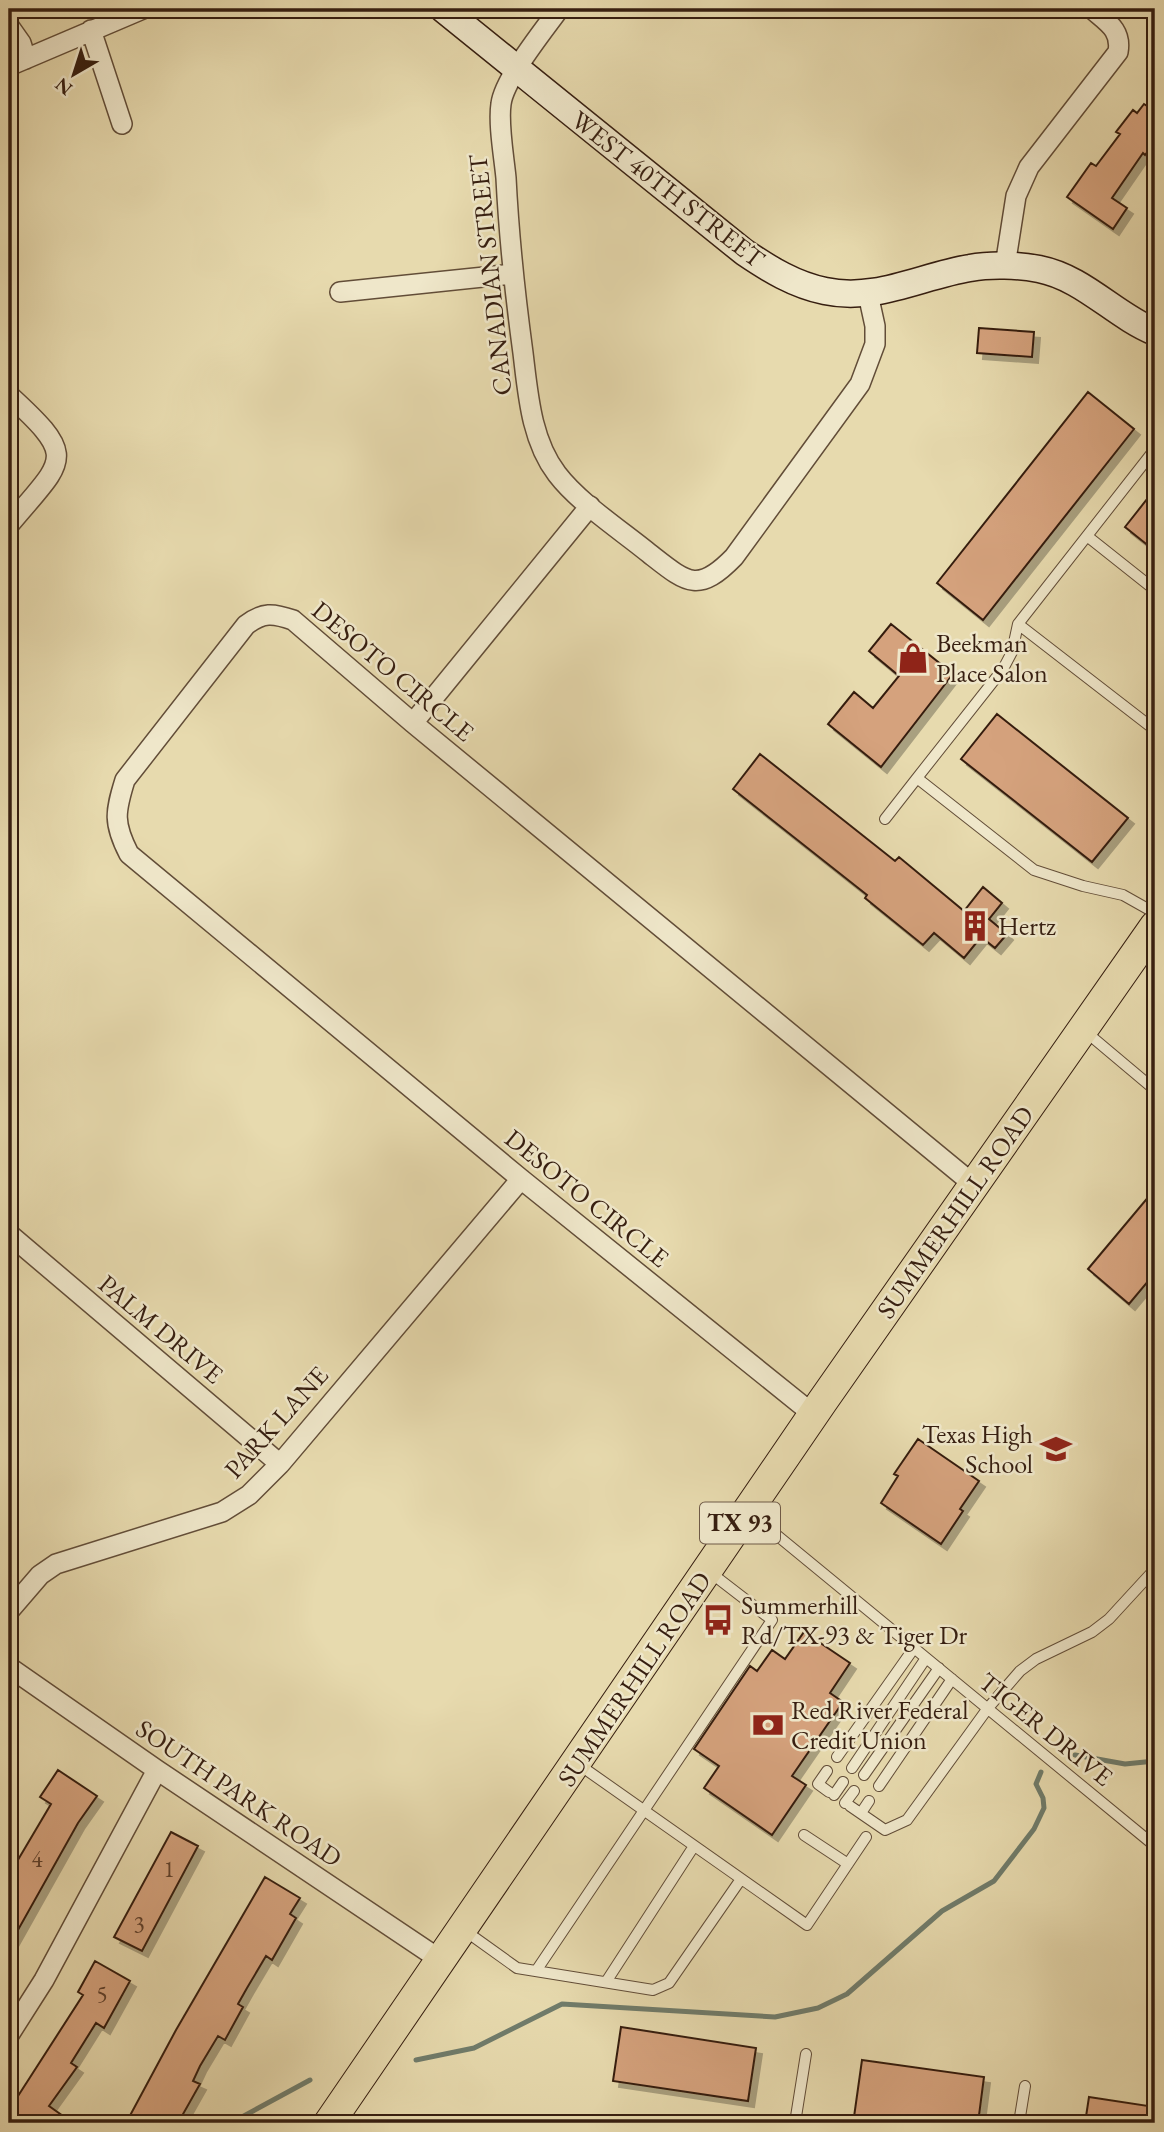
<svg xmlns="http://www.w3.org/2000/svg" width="1164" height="2132" viewBox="0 0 1164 2132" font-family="'EB Garamond',serif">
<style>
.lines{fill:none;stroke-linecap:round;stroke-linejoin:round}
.stream{stroke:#707c6b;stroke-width:5}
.building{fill:#d5a27d;stroke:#361e10;stroke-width:2;filter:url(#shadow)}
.lane-casing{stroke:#624d38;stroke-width:12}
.street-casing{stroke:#624d38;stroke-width:22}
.secondary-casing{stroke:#361e10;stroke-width:29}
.primary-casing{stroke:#361e10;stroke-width:32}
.lane{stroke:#efe7ca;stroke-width:10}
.street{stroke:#efe7ca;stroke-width:19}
.secondary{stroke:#efe7ca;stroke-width:26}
.primary{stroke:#e7daae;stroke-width:30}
.labels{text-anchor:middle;stroke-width:5;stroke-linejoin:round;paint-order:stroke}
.number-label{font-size:23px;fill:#5e3f2b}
.shield{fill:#efe7ca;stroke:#6e5a48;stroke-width:2}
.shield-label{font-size:24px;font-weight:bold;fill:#361e10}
.street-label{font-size:26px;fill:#361e10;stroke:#efe7ca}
.poi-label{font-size:26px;fill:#361e10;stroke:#efe7ca;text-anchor:start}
</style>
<defs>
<filter id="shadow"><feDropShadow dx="6" dy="6" stdDeviation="0" flood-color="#0004"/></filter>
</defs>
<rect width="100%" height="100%" fill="#e7daae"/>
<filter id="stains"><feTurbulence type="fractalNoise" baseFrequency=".00286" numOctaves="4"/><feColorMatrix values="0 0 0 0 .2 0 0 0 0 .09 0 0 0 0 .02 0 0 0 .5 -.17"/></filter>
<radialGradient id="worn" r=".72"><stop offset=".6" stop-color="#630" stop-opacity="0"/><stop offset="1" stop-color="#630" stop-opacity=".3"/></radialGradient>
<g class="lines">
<path class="stream" d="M1075,1755L1125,1764L1155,1761
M416,2060L474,2048L562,2004L775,2017L818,2008L847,1994L942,1911L994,1881L1034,1829L1044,1808L1043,1798L1036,1784L1041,1772
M236,2123L242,2117L310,2080"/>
</g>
<path class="building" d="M1155,95V142L1145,155L1143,153L1112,198L1127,208L1113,229L1067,197L1091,163L1096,166L1120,134L1116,132L1133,110L1137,113L1144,104L1147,106Z
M979,328L1034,332L1032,357L977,353Z
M1088,392L1134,429L983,620L937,583Z
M1155,489V551L1125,527Z
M891,624L953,674L881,767L828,724L854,692L873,708L899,676L869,651Z
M997,714L1128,818L1092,862L961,759Z
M760,754L895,861L899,857L964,911L983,887L1002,903L989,919L1007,934L995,948L981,937L964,958L934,933L923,945L865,898L867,895L733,789Z
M1155,1189V1273L1129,1304L1088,1269Z
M918,1439L979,1481L960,1509L963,1511L941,1544L881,1503L898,1476L894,1474Z
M804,1632L850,1663L830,1693L843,1702L792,1776L806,1785L772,1835L704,1788L719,1766L694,1749L750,1666L757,1671L772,1650L785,1659Z
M58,1770L97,1796L78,1823L9,1946V1875L51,1804L40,1797Z
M171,1832L198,1846L142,1951L114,1937Z
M265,1877L300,1898L290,1914L296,1918L272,1960L266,1956L247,1988L238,2004L243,2007L225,2040L218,2036L200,2066L193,2081L200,2084L178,2123H126L176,2030Z
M95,1961L130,1981L104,2028L96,2023L71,2063L77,2067L49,2106L73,2123H9V2110L83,1995L78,1992Z
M621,2027L756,2048L748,2101L613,2081Z
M862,2060L984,2077L978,2123H900L854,2117Z
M1089,2097L1155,2107V2123H1085Z"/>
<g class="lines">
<defs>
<path id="lane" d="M1155,449L1018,624L1155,730
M1087,536L1155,590
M917,778L1003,669L1012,652L1018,624
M885,819L917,778L1034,870L1083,886L1123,895L1155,913
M1086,1032L1155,1090
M751,1514L1155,1846
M837,1757L914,1648
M578,1764L807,1925L866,1837
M852,1768L926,1658
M827,1771L818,1784L829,1792
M864,1775L939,1668
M879,1786L952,1679
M834,1795L843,1782
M845,1803L854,1791
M850,1806L885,1830L907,1820L988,1708L1020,1671L1036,1659L1092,1632L1109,1619L1155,1569
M861,1813L869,1801
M804,1835L848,1864
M464,1930L517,1968L653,1990L669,1983L741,1879
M536,1971L772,1620L711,1573
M606,1982L694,1846
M795,2123L806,2054
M1019,2123L1025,2086"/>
<path id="street" d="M559,9C544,30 504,79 501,104C498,124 504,157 506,178C509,237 515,294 523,353C528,394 531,440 557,474C579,503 622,531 650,554C687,583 698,594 734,557L860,384L875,344V326L868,294
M9,26L21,43L26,59
M91,30L122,124
M9,66L143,9
M1005,266L1016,196L1029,167L1118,52C1122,30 1107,22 1092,9
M340,292L512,274
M9,395C79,459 65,458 9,525
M413,723L590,506
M9,1234L280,1464
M814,1415L521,1179L129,854C113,823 115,812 125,780L246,625C263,612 273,613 293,620L413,723L973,1184
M9,1611L40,1575L56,1564L222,1512L249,1495L280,1464L521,1179
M9,1667L157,1770L442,1961
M9,2035L44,1980L157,1770"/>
<path id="secondary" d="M443,9L744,252C769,269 795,285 825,291C876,302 921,276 970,268C991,264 1018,265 1039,269C1084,278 1114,315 1155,332"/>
<path id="primary" d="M329,2123L822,1402L1155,926"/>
</defs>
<use href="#lane" class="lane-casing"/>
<use href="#street" class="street-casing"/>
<use href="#secondary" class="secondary-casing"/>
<use href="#primary" class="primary-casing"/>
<use href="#lane" class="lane"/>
<use href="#street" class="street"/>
<use href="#secondary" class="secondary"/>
<use href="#primary" class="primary"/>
</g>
<defs>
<symbol id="shop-bare" viewBox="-9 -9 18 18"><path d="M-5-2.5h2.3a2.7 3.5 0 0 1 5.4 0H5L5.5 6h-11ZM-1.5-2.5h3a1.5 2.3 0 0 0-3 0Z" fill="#8f2418" stroke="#efe7ca" stroke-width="2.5" paint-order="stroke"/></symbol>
<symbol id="building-bare" viewBox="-9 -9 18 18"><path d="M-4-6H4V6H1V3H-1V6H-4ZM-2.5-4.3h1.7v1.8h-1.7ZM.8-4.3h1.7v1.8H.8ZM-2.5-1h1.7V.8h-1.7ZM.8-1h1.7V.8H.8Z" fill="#8f2418" stroke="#efe7ca" stroke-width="2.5" paint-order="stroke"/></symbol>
<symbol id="school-bare" viewBox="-9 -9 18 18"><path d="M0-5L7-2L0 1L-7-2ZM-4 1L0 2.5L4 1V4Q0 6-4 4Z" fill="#8f2418" stroke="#efe7ca" stroke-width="2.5" paint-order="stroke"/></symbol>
<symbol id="bus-bare" viewBox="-9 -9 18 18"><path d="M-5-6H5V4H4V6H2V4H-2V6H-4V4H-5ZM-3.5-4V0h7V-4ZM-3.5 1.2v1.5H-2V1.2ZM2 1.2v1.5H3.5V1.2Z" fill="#8f2418" stroke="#efe7ca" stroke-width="2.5" paint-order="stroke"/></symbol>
<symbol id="bank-bare" viewBox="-9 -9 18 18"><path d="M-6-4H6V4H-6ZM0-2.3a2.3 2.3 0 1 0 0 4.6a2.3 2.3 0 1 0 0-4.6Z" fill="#8f2418" stroke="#efe7ca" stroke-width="2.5" paint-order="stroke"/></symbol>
</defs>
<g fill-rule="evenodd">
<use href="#shop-bare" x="891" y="636" width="44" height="44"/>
<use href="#building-bare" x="953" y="904" width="44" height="44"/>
<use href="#school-bare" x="1034" y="1427" width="44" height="44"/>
<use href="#bus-bare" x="696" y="1598" width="44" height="44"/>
<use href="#bank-bare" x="746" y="1703" width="44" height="44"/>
</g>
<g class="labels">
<g class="number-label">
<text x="37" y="1867">4</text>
<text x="169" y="1877">1</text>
<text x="139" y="1932">3</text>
<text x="102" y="2002">5</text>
</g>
<rect class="shield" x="700" y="1502.5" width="80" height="41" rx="5"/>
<g class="shield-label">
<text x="740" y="1531">TX 93</text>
</g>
<g class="street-label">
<text transform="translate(668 189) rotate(38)" y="9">WEST 40TH STREET</text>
<text transform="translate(490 275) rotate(-96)" y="9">CANADIAN STREET</text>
<text transform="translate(393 671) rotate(40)" y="9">DESOTO CIRCLE</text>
<text transform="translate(587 1198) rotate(39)" y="9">DESOTO CIRCLE</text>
<text transform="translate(955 1212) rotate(-55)" y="9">SUMMERHILL ROAD</text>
<text transform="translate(161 1329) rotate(40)" y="9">PALM DRIVE</text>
<text transform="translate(276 1422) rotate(-48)" y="9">PARK LANE</text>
<text transform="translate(634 1679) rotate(-56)" y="9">SUMMERHILL ROAD</text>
<text transform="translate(1046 1729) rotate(39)" y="9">TIGER DRIVE</text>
<text transform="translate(239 1793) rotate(34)" y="9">SOUTH PARK ROAD</text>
</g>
<g class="poi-label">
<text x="936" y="652">Beekman<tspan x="936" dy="30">Place Salon</tspan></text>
<text x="998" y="935">Hertz</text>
<text x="1033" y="1443" text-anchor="end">Texas High<tspan x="1033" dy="30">School</tspan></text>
<text x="741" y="1614">Summerhill<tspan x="741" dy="30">Rd/TX-93 &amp; Tiger Dr</tspan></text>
<text x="791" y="1719">Red River Federal<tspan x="791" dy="30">Credit Union</tspan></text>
</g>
</g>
<rect width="1164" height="2132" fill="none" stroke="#e7daae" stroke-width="35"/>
<rect x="10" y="10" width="1143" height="2111" fill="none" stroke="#361e10" stroke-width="3.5"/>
<rect x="18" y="18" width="1129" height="2097" fill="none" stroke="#361e10" stroke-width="2"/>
<g transform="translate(74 74) rotate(219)" stroke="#efe7ca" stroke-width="5" paint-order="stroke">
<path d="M0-5L12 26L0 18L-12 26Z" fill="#361e10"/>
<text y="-10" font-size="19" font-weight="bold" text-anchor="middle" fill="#361e10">N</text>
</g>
<rect width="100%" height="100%" filter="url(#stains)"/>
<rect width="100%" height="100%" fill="url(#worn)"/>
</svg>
